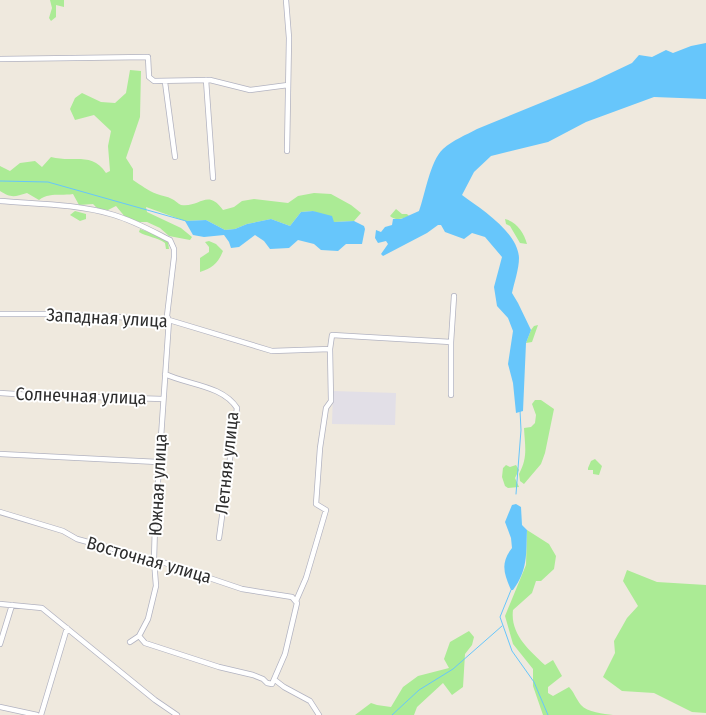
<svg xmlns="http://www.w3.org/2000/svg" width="706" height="715" viewBox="0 0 706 715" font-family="'Fira Sans Condensed',sans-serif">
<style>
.industrial{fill:#e2dfe7}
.green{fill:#abeb95}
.water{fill:#67c6fb}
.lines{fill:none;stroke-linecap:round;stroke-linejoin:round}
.stream{stroke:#67c6fb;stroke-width:1}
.minor-casing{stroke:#b2b3c1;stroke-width:6}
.minor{stroke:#fff;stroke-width:4.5}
.labels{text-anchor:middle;stroke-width:4;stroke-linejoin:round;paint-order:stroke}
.street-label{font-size:18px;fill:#2d2d2d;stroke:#fff}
</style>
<rect width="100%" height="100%" fill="#efe9de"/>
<path class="industrial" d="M333,391L396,393L395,425L332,424Z"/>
<path class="green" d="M50,0H64V7L56,5V17L51,21L49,18L52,8Z
M130,70L141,71L140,117L126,158L133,169V180C141,185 148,191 157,194C162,196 167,196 172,199C175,200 178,204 181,205C200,208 207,188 223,210L234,207L242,201L254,199L288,203L298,196L314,193L331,194L351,205L361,213L354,221L334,222L313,211L301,212L290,226L271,219L247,224L235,229L225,230L206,220L185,221L146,207L147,212L181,228L192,237L190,240L169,236L160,228L147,222H139L126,218L116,206L108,210L98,209L93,204L79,205L73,194C60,196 49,192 39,200L27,193C14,197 11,198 0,191V166L10,171L20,163L35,161L42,167L51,157C73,163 92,151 106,173L110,171L108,146L111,131L94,115L75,120L70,109L75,98L82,93L101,102L115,103L126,93Z
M396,209L402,214H407L409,216C402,219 396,221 390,216Z
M75,211L86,214V219L80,221L70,215Z
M505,219C517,222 524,233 527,244L520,243L510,226L506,224Z
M140,229L157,235L168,242L169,249H166L165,243C157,237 147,237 139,232Z
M209,241L216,244L223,251C218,263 213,268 200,272V258L209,252V247L205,242Z
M538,325L532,342L526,343L531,330L534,326Z
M535,400H541L554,409L545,453L541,464L524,484L520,481L519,474C528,457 525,447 524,428L531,427L535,423L536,415L532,404Z
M595,459L602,466L599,475L593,474V470H588V468L591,461Z
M506,465L510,467L516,465L519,470L515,478L519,487L508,488L505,486L502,477L503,468Z
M527,530L549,544L556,556L554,569L541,581H536L532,593L513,610C510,634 529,650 545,665L553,660L562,676L548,687V693L553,696L569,687C574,692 576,699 581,705C587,712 604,714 613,715H543L533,686V669L513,644L505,616L526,565Z
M627,570L657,582L706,585V713L692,712L654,693L622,691L603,677L615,653L614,641L627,618L638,606L623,581Z
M469,631L474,637L472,645L465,654L463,687L452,695L443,683L417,707L414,715H355L371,703L377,705L391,707L403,687L418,676L449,668L444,659L450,642Z"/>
<path class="water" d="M706,43V99L654,97L586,122L548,142L491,156L474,172L462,195C481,209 518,232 519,258C519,269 514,283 512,293L518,303L531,330L526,343L523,411L516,413L513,383L508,364L513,331L508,318L497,306L494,287L502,257L485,237L472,233L464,239L445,232L441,225H438L427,233L383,256L381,254L388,244L386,241L378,243L375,238L376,230L381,232L385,227L392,225L393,219H401L419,211C425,195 430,161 443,149C453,140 466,135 477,129L592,82L632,63L639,55L652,57L666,50L673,53L691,46Z
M313,211L332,216L334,222L354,221L364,226L365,229L362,244H346L338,251L321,250L314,244L298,240L289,248L270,249L264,241L255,235L239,247L231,248L229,242L224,235L204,237L193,235L185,221L206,220L225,230L235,229L247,224L271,219L290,226L301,212Z
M516,504L521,507L522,525L527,530C526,554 528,570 513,590H511C504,574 500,563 512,548L511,538L505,522L512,505Z"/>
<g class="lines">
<path class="stream" d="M0,181L48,182L186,221
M516,494L521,430L520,410
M511,590L500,617L512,651L534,682L548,715
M392,715L419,690L453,669L502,626"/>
<defs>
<path id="minor" d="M286,0L289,38L287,151
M0,59L148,57L149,77L154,81L210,80L250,90L288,85
M206,80L213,178
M165,82L175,157
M0,201C38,204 78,204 114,215C134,221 152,231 170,240L174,249V257L167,316L169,320L155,525L154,560L156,586L148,619L139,636L130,642
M0,314H63L169,320L272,351L330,349
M451,342L454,296
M165,374C188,385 222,385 237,408L219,538
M0,393L77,398L99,397L163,399
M0,454L158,462
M0,512L63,531L77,539L165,563L242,589L292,597L297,603L285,654L272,684L267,683L263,679L253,675L219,667L145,643L139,636
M296,601L306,578L326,510L316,504L320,448L326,408L331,401L330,349L332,335L451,342V395
M0,604L42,608L155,700L177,715
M0,644L12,605
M275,680L284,687L310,701L319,715
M0,707L37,715
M41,715L67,628"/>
</defs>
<use href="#minor" class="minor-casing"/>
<use href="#minor" class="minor"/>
</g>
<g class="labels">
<g class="street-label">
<text transform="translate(107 318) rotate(3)" y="6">Западная улица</text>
<text transform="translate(81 396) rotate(2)" y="6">Солнечная улица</text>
<text transform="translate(227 463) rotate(-84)" y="6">Летняя улица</text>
<text transform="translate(158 485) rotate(-87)" y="6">Южная улица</text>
<text transform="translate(149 560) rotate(16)" y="6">Восточная улица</text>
</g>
</g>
</svg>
